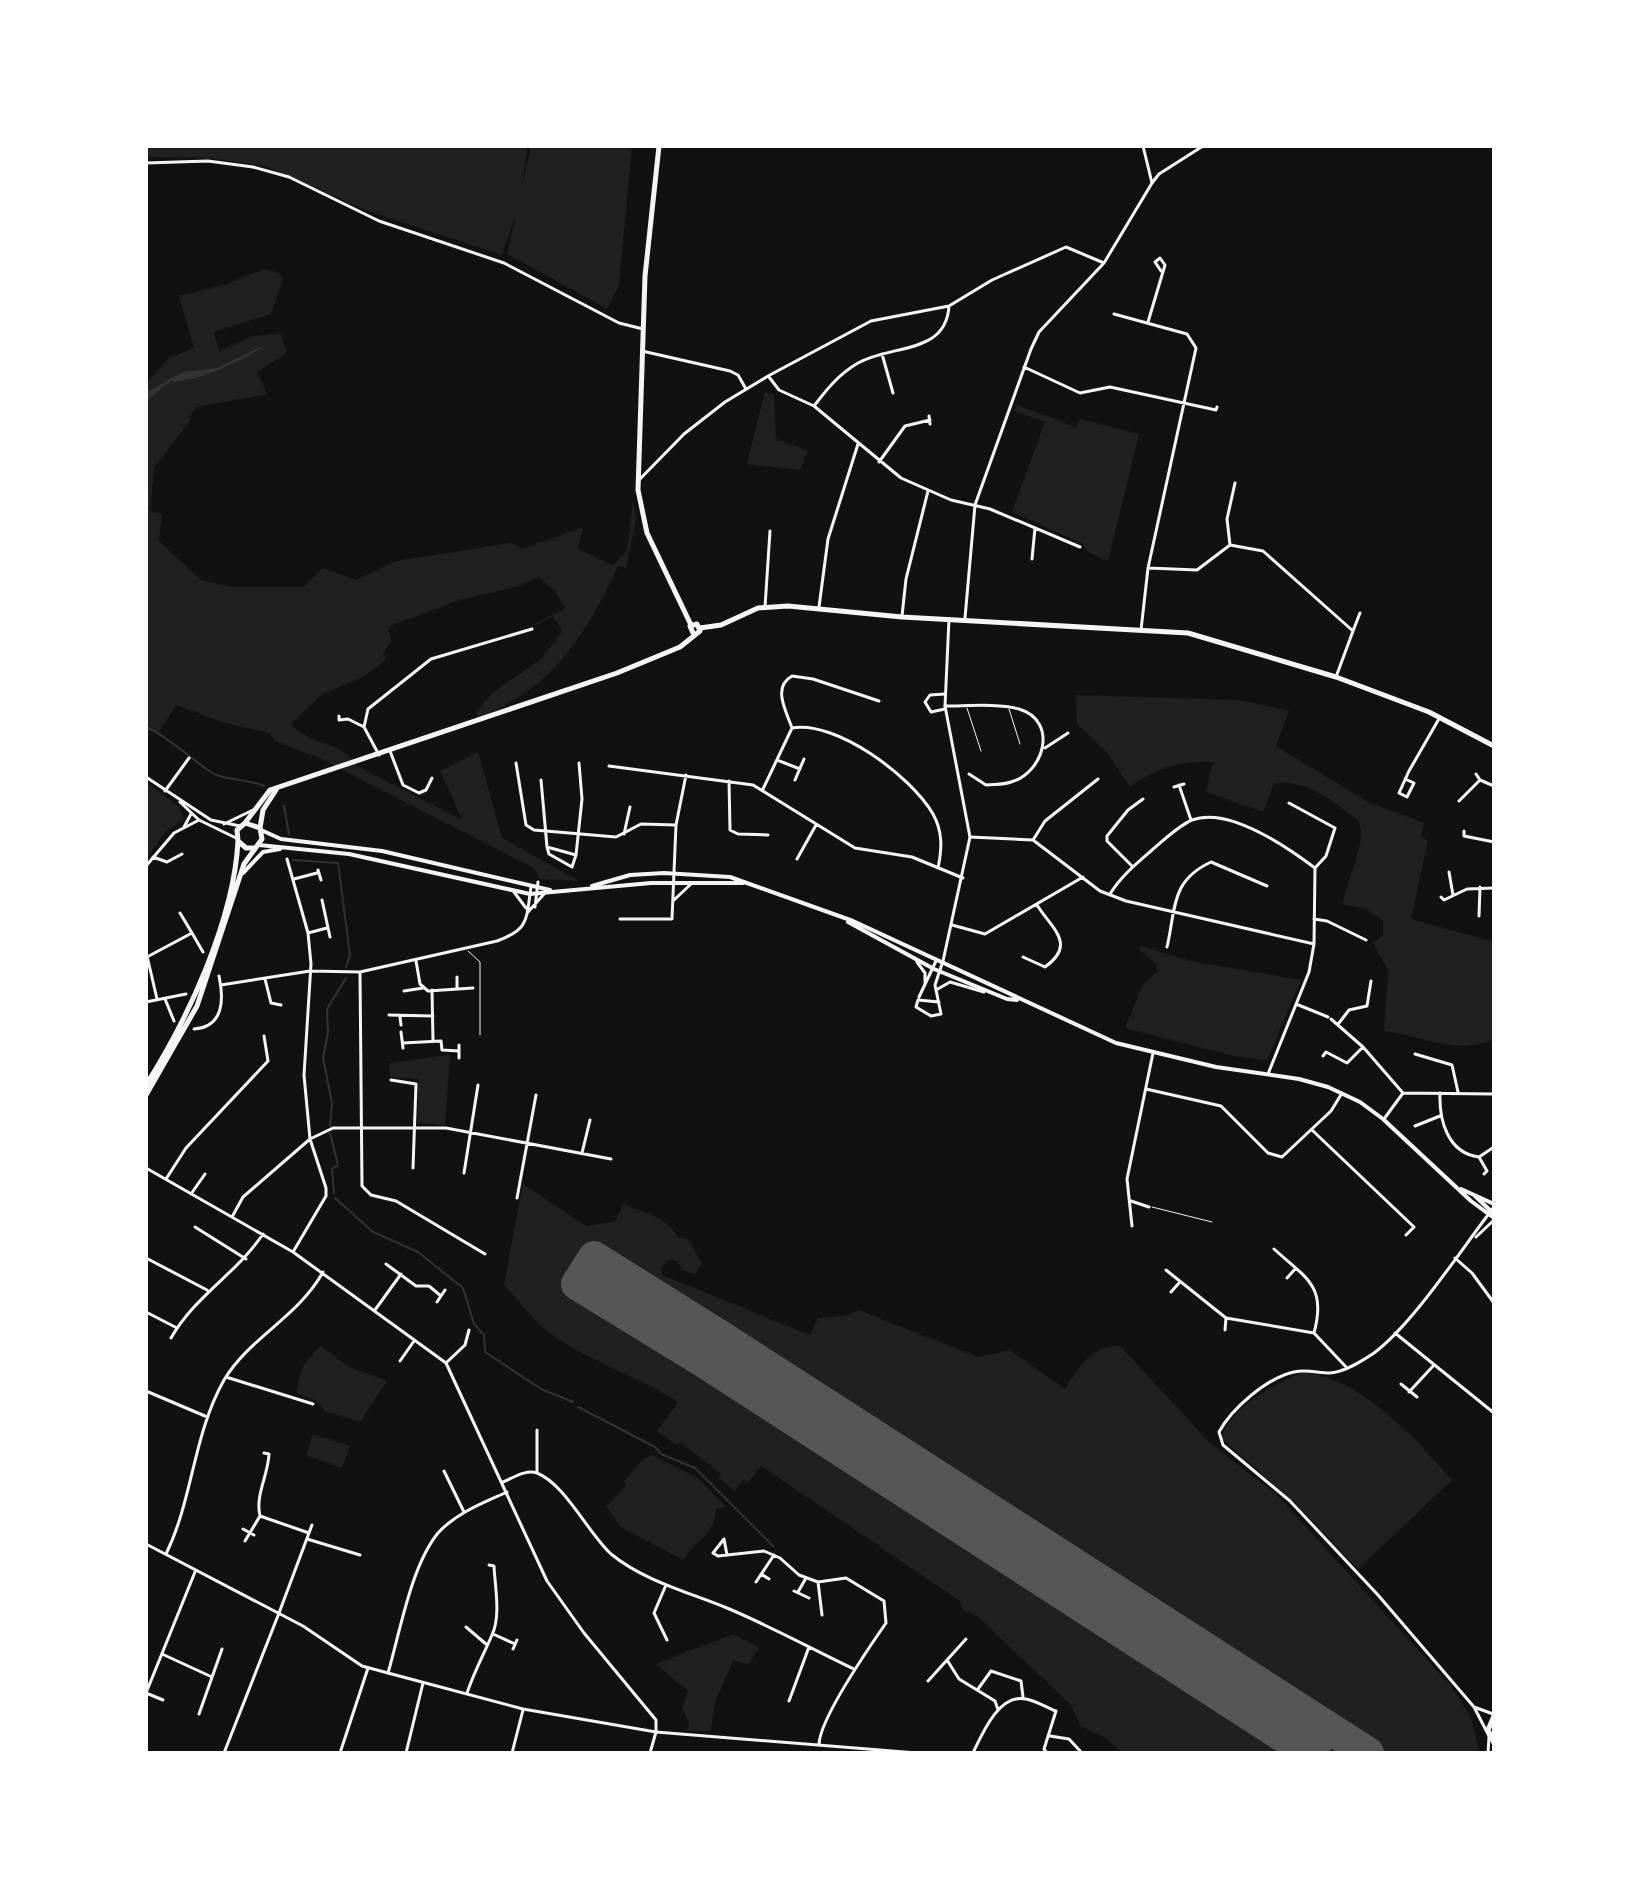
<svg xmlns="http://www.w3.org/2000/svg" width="1640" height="1899" viewBox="0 0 1640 1899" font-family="'Crimson Pro',serif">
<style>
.green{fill:#202020}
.water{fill:#333}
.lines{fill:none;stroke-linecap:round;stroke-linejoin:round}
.stream{stroke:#333;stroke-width:2}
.runway{stroke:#565656;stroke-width:32}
.service{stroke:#f5f5f5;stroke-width:1}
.minor{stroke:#f5f5f5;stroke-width:3}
.tertiary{stroke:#f5f5f5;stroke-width:3}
.primary{stroke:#f5f5f5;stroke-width:4}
.trunk{stroke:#f5f5f5;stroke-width:5}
</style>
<rect width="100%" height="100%" fill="#111"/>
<path class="green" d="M146,146H527L520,202L502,255L370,212L265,166L208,158L146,157Z
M531,146H632L619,285L607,309L507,254Z
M264,269L279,273L283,279L271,314L214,332L219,351L253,336L281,334L287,353L257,372L267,394L196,407L190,416L191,419L154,468L150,511L162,514L159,541L201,580L231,587H303L323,568L356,580L396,561L512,543L522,549L583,527L578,549L613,565L627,550L633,500L636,520L626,568L618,566C586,635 551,691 478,717L476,713L492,693L541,659L562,631L553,616L536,625L535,624L565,608L555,591L539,577L516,587L459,600L388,627L391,641L383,654L386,660L364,676L321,695L291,724C308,745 344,742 357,766L462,820L440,771L478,752L502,838L579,881L540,879L534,868L321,759L275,741L269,733L225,723L176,705L158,734L146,729V383L169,358L194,348L179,296L224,285Z
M765,392L774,395L776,439L808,451L800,470L747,464Z
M1017,405L1076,427L1080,419L1139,434L1108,561L1088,552L1083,544L1012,512L1045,422L1014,411Z
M1076,695L1239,700L1289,711L1276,746L1368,802L1424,823L1421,837L1428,840L1411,919L1494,942V1040C1452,1055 1425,1036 1384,1031L1388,970L1373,943L1383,935V920L1365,909L1343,904C1346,878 1369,841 1358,820C1334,803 1305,777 1274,784L1263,812L1206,792L1213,762C1181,760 1156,768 1130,787L1108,754L1077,724Z
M146,782L179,807L184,819L166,831L146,859Z
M1141,946L1194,962L1301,980L1267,1060L1234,1056L1125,1028L1143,984L1157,972V965L1139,949Z
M450,1055L445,1125L418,1123V1079L390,1077L389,1063Z
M523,1184L586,1226L615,1222L623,1204C643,1212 669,1217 678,1238L688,1239L702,1263L695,1274L683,1270L677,1261L668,1260L661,1267L662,1275L810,1335L818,1318L844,1316L859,1310L978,1357L1010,1350L1065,1389C1078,1369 1092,1344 1120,1346L1210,1443L1276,1494L1451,1686L1471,1718L1480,1753H1122L1104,1737L1081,1727L1071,1705L977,1616L962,1609L960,1601L761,1466L748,1483L743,1480L735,1491L718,1478L721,1474L680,1442L677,1445L657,1431L678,1402C635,1374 581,1360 541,1326C528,1314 516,1298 504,1285Z
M320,1346L350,1367L387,1381L360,1422L325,1411L317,1401L296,1393L303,1366Z
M1307,1372C1366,1383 1413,1436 1452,1480L1358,1569L1294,1502L1222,1439C1224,1411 1282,1378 1307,1372Z
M313,1434L350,1446L342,1468L306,1455Z
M652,1455L698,1478L726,1507L716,1509C715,1536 695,1540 683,1560L621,1527L606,1507L626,1486L624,1481L643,1459Z
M733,1634L759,1648L749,1664L733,1661L715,1702L711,1731H687L689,1723L682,1708L688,1691L656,1664Z"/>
<path class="water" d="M264,345C252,358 190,385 171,381L146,401V393L182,372L217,368Z"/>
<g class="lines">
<path class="stream" d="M146,727C164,734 192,759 209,771C223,781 247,778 264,786
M284,806L289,834
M293,860L338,863L350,955L346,967
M330,1126L332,1103L323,1058L328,1033L327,1009L346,978
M330,1133L338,1165L332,1169L334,1193
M335,1198L373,1232L418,1252L463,1288L474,1324L484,1335L485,1352L541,1389L573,1402
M578,1407L655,1447L661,1454L695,1468L773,1546"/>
<path class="runway" d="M594,1257L717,1334L701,1360L577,1284Z
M717,1334L1326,1726L1309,1753L701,1360Z
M1316,1743L1326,1726L1368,1753"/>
<path class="service" d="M967,708L981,751
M1009,709L1020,744
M468,951L480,962V1035
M1152,1207L1212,1222"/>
<path class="minor" d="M146,163L208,161L253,167L289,177L379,221L504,263L619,323L643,329
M1114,314L1187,334L1196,348L1148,568L1141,630
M1148,322L1165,265L1160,258L1155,262L1161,271
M642,351L730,371L738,375L746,389
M882,354L893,393
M1024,367L1080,393L1110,387L1216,410L1217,407
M769,377L779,390L814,406L901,478L951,500L990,509L1080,547
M814,406C827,389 839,374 858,363C892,344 946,355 949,306
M929,416L930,424
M879,462L905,426L930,420
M640,479L684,434L725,402L768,376L871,321L949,306L992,280L1066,247L1104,263
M1230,545L1227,519L1235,483
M1032,559L1035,528
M1148,568L1197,570L1230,545L1263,551L1353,631L1336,677
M765,607L770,531
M819,607L828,539L858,444
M902,616L906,579L928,491
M965,618L975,505L1031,349L1039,332L1104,263L1152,183L1143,146
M1353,631L1360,613
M945,694L930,695L925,702L931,712L945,709
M945,706C967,706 998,703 1019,709C1059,721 1044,773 1011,782C1003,785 994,784 986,785L969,774
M339,716V720L348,719L364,727
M792,728C786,711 772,687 792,676L813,679L879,701
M1045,748L1068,733
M390,751L403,785L419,793L426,790L432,778
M379,755L364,727L368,709L431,659L532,629
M777,760L800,769
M516,763L526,825L534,830L616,837L641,824L676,825
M609,766L753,785L855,848L912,857L963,878
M1476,774L1480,780L1494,786
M1405,779L1414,783L1407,797L1399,793L1409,771L1440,717
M541,780L547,847L576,855L582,799L579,763
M795,780L804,759
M729,781L730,830L738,834L768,835
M1179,785L1191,820
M1174,787L1184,784
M763,789L792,728C836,720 911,776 933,814C943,832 942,849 938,868
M165,791L189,758
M1459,801L1480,780
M1289,803L1335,828L1326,856L1315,868
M184,827L191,814
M1464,831V836L1494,842
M624,834L630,807
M970,837L1033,840L1100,891L1126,901L1314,944
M1033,840L1045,821L1098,779
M547,847L549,854L572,867L576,855
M153,857L167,862L182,854
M287,859L308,933L311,964L304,1075L310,1139L326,1188V1196L293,1252
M797,859L816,825
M146,866L174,833L199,820
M1133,867L1107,841V836L1128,810L1143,799
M318,870L321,880
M1449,872L1453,895
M294,879L317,873
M514,892L526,908
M1110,894C1121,876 1137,863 1152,850C1164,840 1178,826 1192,820C1229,806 1287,847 1315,868L1314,944L1309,972L1268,1074
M1441,897L1444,900L1467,889L1494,888
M322,900L330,937
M674,900L691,884
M535,907L538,882
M528,912L544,894
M180,913L192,933
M1479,916L1480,887
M620,919H672L676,825L686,775
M1314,919L1327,921L1366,940
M952,925L985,934L1083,877
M308,933L327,928
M1167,947C1176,909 1170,881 1211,862L1267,886
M147,956L157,999
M147,957L192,933L203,952
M1023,957L1045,967C1077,944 1052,929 1037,905
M416,961L420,984L428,991L473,988
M917,962L925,973V983
M360,972L362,1186L371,1195L396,1201L485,1254
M265,979L271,1003L281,1005
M221,985L310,971L360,972L497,941C530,929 526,919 531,887
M457,988V977
M432,990L433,1040
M936,990L950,982L984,992
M404,991L423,988
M919,997L936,961
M165,999L174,1021
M146,1002L186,994
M939,1002L918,1000L916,1007L931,1016L941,1014L935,985L942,964
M1296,1004L1328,1017
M389,1015L433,1016
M400,1017L401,1025
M1331,1019L1363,1047L1403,1093L1494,1094
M1339,1023L1349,1010L1367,1006L1371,981
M146,1024V1034
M194,1029C224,1027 224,999 219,976
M401,1032L403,1048
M264,1036L268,1061
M403,1043L441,1041L442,1050L459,1051
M459,1045V1058
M1415,1054L1452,1065L1458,1092
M1323,1056L1326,1052L1347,1063L1363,1047
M391,1080L416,1084L413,1168
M1146,1089L1221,1106L1268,1153L1282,1157L1331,1111L1342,1093
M1440,1093C1439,1119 1447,1153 1479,1157L1494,1147
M1384,1119L1403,1093
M1415,1126L1440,1116
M1312,1130L1414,1227L1406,1235
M582,1153L590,1120
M1479,1157L1487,1171L1484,1174
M146,1168L293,1252L446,1363L547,1581L584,1633L656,1720V1732
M464,1173L478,1085
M166,1179L186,1148L268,1061
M191,1194L205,1174
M517,1198L536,1095
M1131,1201L1149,1207
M232,1217L243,1197L310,1139L333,1128H446L611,1159
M1132,1226L1127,1179L1153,1053
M195,1227L246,1259
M1476,1237L1494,1220
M1274,1249C1306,1278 1327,1286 1314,1333
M146,1258L207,1290
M1455,1258L1472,1273L1494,1303
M386,1264L416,1286H429L441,1296
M1166,1270L1226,1318L1314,1333L1347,1368
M1287,1278L1296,1268
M1171,1292L1179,1283
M437,1302L445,1290
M375,1310L401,1274
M146,1312L177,1328
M1225,1330L1226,1318
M1395,1333L1494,1413
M171,1338C195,1296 236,1274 263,1234
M400,1361L414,1341
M446,1363L465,1345L469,1330
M226,1377L313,1404
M1401,1384L1417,1397
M146,1391L205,1416
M1409,1392L1434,1365
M264,1453L269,1454C268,1476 255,1495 260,1516L309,1533
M444,1471L464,1512
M537,1472V1430
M503,1482C513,1478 526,1469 537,1473C565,1484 588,1533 611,1554C644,1581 688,1592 727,1608C770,1626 812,1649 854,1669
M243,1529L254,1535
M307,1539L360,1555
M245,1541L260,1516
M166,1554C193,1499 193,1435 224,1380C250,1337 298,1317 323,1272
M727,1555L724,1539L713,1553L718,1556L764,1551L780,1558L799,1575L818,1582L846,1578L884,1601L886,1623C870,1646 819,1720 819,1745
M761,1574L769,1579
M756,1582L774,1555
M818,1582L822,1615
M666,1585L654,1613L667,1640
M794,1591L809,1598
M798,1592L806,1578
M279,1613L312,1525
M466,1627L486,1644
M493,1634L515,1644
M513,1649L517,1640
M162,1654L212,1677
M947,1660L966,1639
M388,1673C400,1632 411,1566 438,1533C456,1513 483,1503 507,1492
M928,1681L947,1660L959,1679L995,1701L998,1710
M978,1689L991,1671L1021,1681L1023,1697
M146,1693L195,1572
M146,1693L163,1700
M467,1693C475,1670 483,1656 492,1635C501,1616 495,1587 494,1566L489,1565
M789,1701L809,1647
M1474,1707L1493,1714
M199,1714L222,1649
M1050,1736L1069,1739L1082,1753
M1489,1736L1474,1707L1378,1595L1290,1501L1223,1445L1219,1432C1232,1408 1267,1378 1294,1372C1306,1369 1318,1373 1330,1373C1345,1372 1362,1361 1374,1353C1414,1323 1462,1248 1494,1207
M340,1753L368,1668
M406,1753L423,1683
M512,1753L523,1710
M973,1753C982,1734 999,1693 1026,1699C1036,1701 1046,1707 1056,1711L1044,1749L1047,1753"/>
<path class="tertiary" d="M1152,183L1159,174L1203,146
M146,777L211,820L240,826
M180,802L199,820L236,838
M224,824L253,810
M943,961L970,837L945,706L949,619
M146,1544L303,1626L362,1666L388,1673L523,1709L656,1732L917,1753
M224,1753L279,1613
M650,1753L656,1732
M1488,1753L1489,1737"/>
<path class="primary" d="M261,830L281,839L382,851L550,890
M259,845L349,854L530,894L651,883H743
M243,873L263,852L280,849
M592,886L630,875L664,873L730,877L853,921L1116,1043L1216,1067L1299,1079L1328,1087L1360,1102L1383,1119L1471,1201L1494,1218
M848,922L934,969L1007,999L1017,1000
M1461,1189L1494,1204
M1475,1196L1494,1214"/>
<path class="trunk" d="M659,146L645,276L638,490L647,533L691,625
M700,628L721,625L758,608L788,606L902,617L1188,633L1336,677L1429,712L1494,746
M245,823L270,790L617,673L680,647L700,631L697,624L690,626L693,633
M260,828L263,810L276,790
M146,1085C188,1019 234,920 238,841
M146,1095L197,1006L244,864L262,839L260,828L245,823L237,830L238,841L246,848H254
M1494,1716L1488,1730L1494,1743"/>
</g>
<rect width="1640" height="1899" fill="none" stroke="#ffffff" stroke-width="296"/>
</svg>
